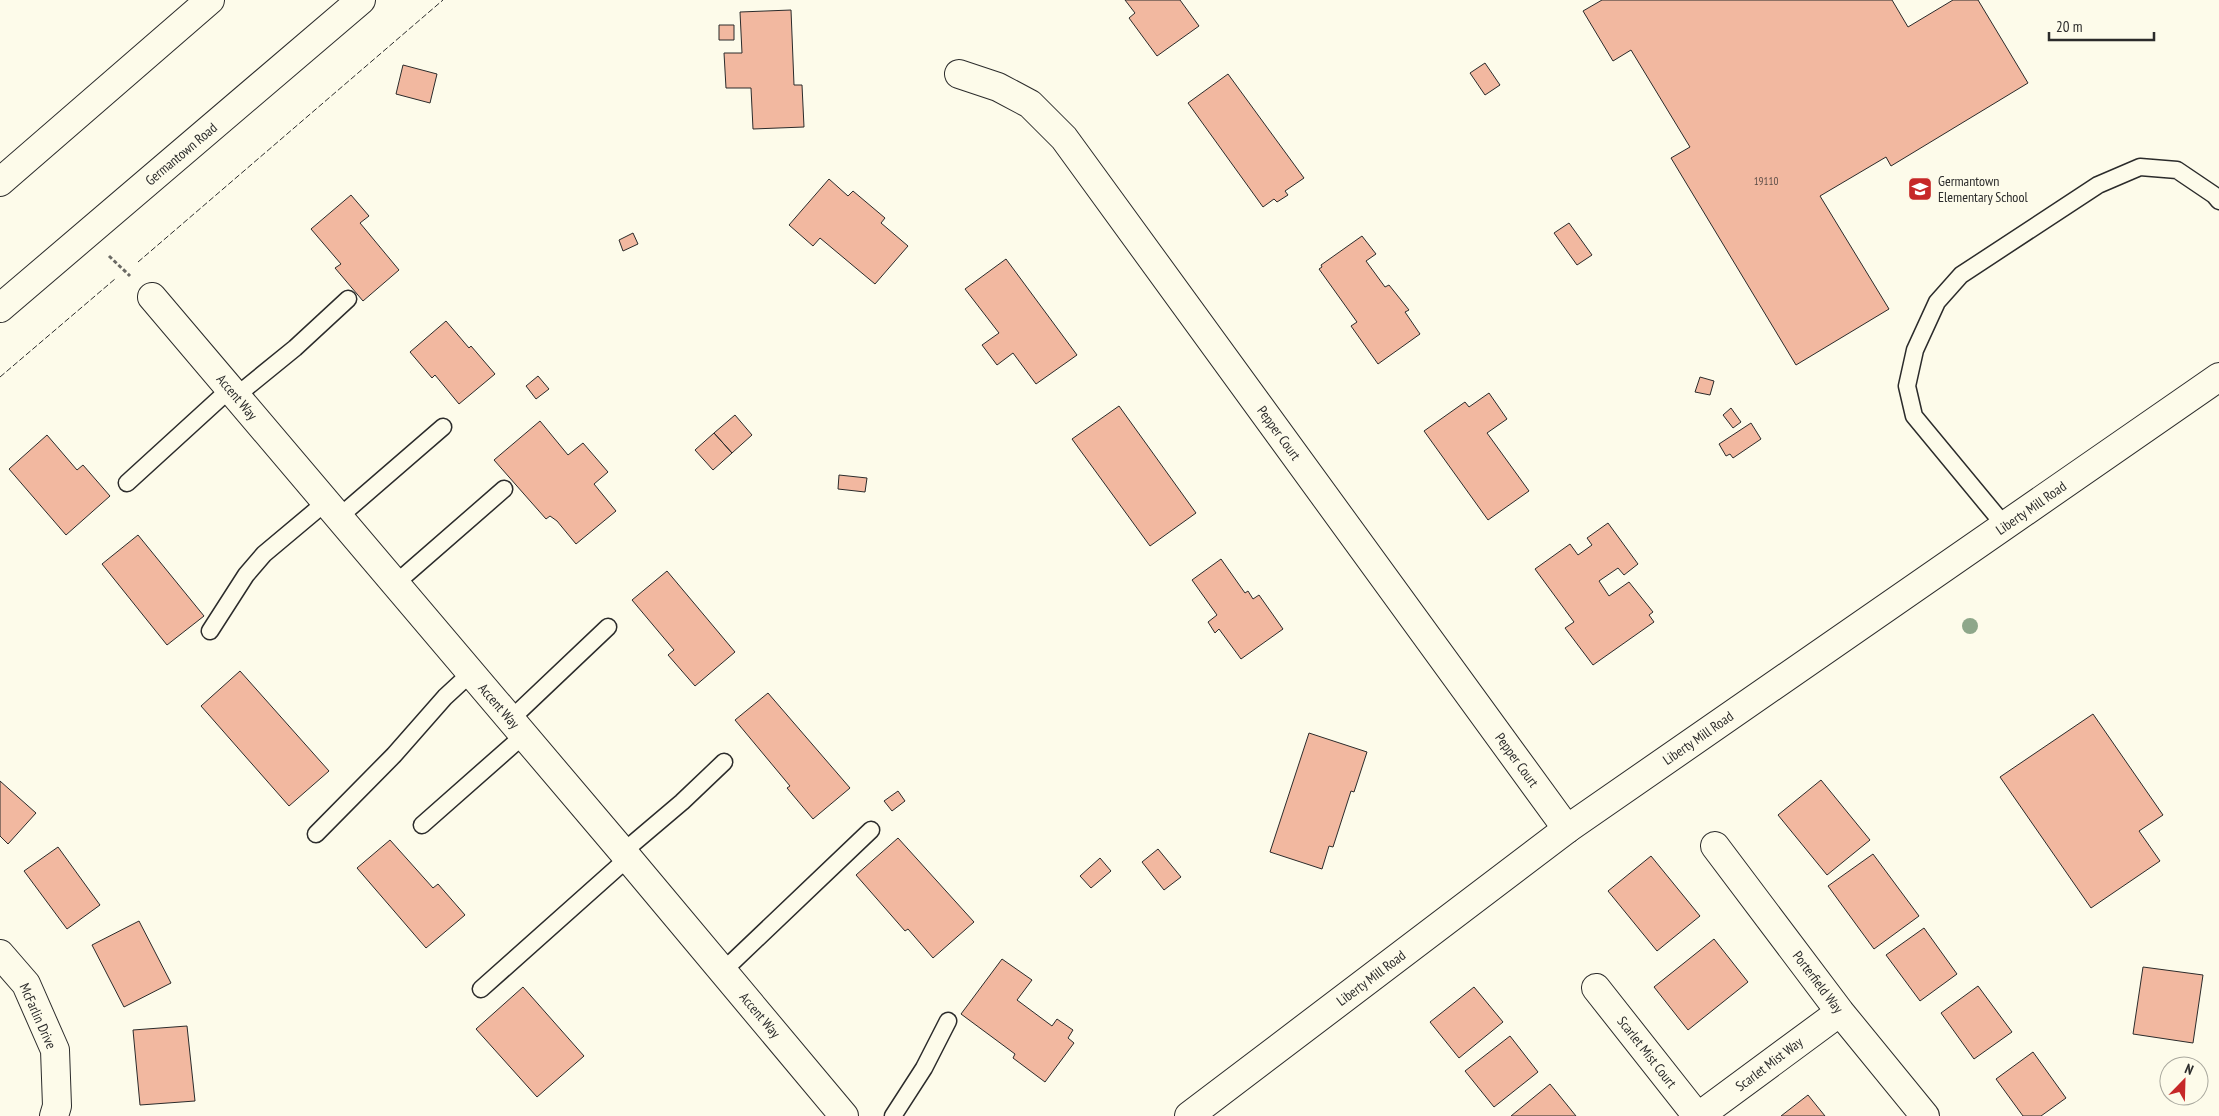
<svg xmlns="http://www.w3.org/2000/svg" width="2219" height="1116" viewBox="0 0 2219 1116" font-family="'PT Sans Narrow',sans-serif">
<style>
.building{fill:#f2b8a0;stroke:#2b2b2b}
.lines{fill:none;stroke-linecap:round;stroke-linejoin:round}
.lane-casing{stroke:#2b2b2b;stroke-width:19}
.street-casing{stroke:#2b2b2b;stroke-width:30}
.secondary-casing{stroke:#2b2b2b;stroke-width:30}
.primary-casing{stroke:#2b2b2b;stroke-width:30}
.path{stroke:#6a6964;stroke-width:3;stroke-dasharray:4 2.5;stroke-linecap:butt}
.lane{stroke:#fdfbea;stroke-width:16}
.street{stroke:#fdfbea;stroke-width:28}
.secondary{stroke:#fdfbea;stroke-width:28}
.primary{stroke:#fdfbea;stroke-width:28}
.fence{stroke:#2b2b2b;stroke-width:1;stroke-dasharray:6 2.5;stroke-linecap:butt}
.tree{fill:#8ea78a}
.labels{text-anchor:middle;stroke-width:4;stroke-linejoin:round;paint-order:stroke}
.number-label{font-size:11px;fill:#5d4e48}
.street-label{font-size:14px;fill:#2b2b2b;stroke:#fdfbea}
.poi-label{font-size:14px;fill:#2b2b2b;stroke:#fdfbea;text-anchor:start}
</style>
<rect width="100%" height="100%" fill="#fdfbea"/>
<path class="building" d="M1125,0H1180L1199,26L1157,56L1129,18L1135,13Z
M1602,0H1892L1908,27L1953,0H1978L2028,83L1891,166L1886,157L1820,196L1889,309L1796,365L1671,158L1690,147L1631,50L1613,61L1583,11Z
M791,10L794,85H802L804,127L753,129L751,88H726L724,53H742L740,12Z
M719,25H734V40H719Z
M1485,63L1500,85L1485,95L1470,73Z
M403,65L437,74L430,103L396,94Z
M1228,74L1304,178L1285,191L1288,195L1277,202L1274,199L1263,207L1188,103Z
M829,179L848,196L853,191L885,218L881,223L908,246L875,284L820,238L813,246L789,225Z
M351,195L369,216L360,223L399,270L363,301L335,268L341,264L311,229Z
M1569,223L1592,255L1577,265L1554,233Z
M633,233L638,244L623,251L619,240Z
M1362,236L1376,254L1366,261L1385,287L1389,285L1409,310L1405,312L1420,334L1378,364L1351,326L1357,322L1319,269L1322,267L1321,265Z
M1006,259L1077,355L1036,384L1013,353L997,365L982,345L999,333L965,289Z
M446,321L469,348L471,346L495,374L459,404L435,375L432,378L410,352Z
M538,376L549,389L536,399L526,386Z
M1700,377L1714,381L1710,395L1695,392Z
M1489,393L1507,419L1487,433L1529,491L1488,520L1424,431L1465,402L1469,407Z
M1119,406L1196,513L1150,546L1072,439Z
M1731,408L1741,422L1733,428L1723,415Z
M735,415L752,435L732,453L714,433Z
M540,421L568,455L583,443L608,472L594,484L616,511L576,544L557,521L550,516L546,519L494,460Z
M1751,423L1761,439L1733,458L1730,454L1726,456L1719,444Z
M714,433L732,453L713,470L695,450Z
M47,435L77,470L83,465L110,496L66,535L9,469Z
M839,475L867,478L865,492L838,489Z
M1608,523L1638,564L1624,575L1618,568L1599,581L1609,596L1629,582L1653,612L1649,615L1654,622L1593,665L1565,628L1574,622L1535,569L1570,544L1578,555L1592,545L1587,538Z
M138,535L204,616L167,645L102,564Z
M1221,559L1245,593L1248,591L1253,599L1259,595L1283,629L1241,659L1219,629L1215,633L1208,622L1217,615L1192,580Z
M667,571L735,652L695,686L668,655L674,650L632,600Z
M240,671L329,771L289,806L201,706Z
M768,693L850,788L813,819L787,788L790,786L735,720Z
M2093,714L2163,815L2139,831L2160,861L2091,908L2000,777Z
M1309,733L1367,752L1354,792L1351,791L1333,847L1329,846L1322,869L1270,852Z
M1821,780L1870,840L1827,875L1778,815Z
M0,781L36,813L8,844L0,836Z
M898,791L905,801L892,811L884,801Z
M898,838L974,922L933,958L908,929L905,931L856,875Z
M390,840L433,888L438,884L465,915L426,948L357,868Z
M58,847L100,905L67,929L24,871Z
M1158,849L1181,877L1164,890L1142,862Z
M1873,854L1919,916L1874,949L1828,886Z
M1651,856L1700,916L1657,951L1608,891Z
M1100,858L1111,871L1091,888L1080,876Z
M139,921L171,983L124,1007L92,945Z
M1924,928L1957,974L1920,1001L1886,955Z
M1714,939L1748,982L1688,1030L1654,987Z
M1002,959L1032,980L1017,1000L1052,1026L1057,1019L1073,1030L1068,1038L1074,1043L1045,1082L1013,1058L1015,1054L961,1014Z
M2143,967L2203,975L2193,1043L2133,1034Z
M1978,986L2012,1032L1974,1059L1941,1013Z
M523,987L584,1056L537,1097L476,1029Z
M1474,987L1503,1022L1459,1058L1430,1022Z
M187,1026L195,1101L140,1105L133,1030Z
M1510,1036L1538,1072L1494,1107L1465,1071Z
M2033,1052L2066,1098L2041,1116H2023L1996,1079Z
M1550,1084L1576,1116H1511Z
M1808,1095L1825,1116H1781Z"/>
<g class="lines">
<defs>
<path id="lane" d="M236,396L295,348L348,299
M127,483L230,389
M339,517L443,427
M2005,526L1914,416L1907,386L1915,350L1937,302L1961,275L2098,185L2140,167L2177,170L2214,195L2219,201
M395,584L504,489
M210,631L246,575L264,554L326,502
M511,719L608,627
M422,825L524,735
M316,834L394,755L445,697L471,673
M623,852L682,802L724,762
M723,971L871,830
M481,989L628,858
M893,1116L924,1068L948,1021"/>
<path id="street" d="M959,74L998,87L1030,104L1064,138L1567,829
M152,297L623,852L844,1116
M1715,846L1840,1012L1925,1116
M0,954L26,984L55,1050L57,1106L54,1116
M1596,988L1697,1116
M1699,1116L1840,1012"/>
<path id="secondary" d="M1189,1116L1567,829L2219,377"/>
<path id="primary" d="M0,182L210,0
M0,308L361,0"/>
</defs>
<use href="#lane" class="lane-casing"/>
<use href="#street" class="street-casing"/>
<use href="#secondary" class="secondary-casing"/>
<use href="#primary" class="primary-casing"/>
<path class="path" d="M109,256L130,276"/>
<use href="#lane" class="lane"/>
<use href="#street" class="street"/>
<use href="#secondary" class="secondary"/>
<use href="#primary" class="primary"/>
<path class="fence" d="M138,262L443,0
M0,377L115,279"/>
</g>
<circle class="tree" cx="1970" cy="626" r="8"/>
<defs>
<symbol id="school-square" viewBox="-11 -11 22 22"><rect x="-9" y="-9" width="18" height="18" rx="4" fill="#c62828" stroke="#fdfbea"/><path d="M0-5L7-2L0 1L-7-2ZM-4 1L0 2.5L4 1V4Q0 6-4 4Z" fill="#fff"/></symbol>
</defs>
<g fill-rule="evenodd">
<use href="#school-square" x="1906" y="175" width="28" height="28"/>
</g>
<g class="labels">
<g class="number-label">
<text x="1766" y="185">19110</text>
</g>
<g class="street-label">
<text transform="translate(181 154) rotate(-40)" y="5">Germantown Road</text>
<text transform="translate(237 397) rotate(50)" y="5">Accent Way</text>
<text transform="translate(1279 433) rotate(54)" y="5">Pepper Court</text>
<text transform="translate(2031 508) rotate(-35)" y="5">Liberty Mill Road</text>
<text transform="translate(499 706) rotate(49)" y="5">Accent Way</text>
<text transform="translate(1698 738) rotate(-35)" y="5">Liberty Mill Road</text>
<text transform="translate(1517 760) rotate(54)" y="5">Pepper Court</text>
<text transform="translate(1371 978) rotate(-37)" y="5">Liberty Mill Road</text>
<text transform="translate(1818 982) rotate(53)" y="5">Porterfield Way</text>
<text transform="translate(760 1015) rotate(50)" y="5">Accent Way</text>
<text transform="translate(38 1016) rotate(66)" y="5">McFarlin Drive</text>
<text transform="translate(1647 1052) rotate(52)" y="5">Scarlet Mist Court</text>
<text transform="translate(1769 1064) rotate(-37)" y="5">Scarlet Mist Way</text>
</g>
<g class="poi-label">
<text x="1938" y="186">Germantown<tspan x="1938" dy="16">Elementary School</tspan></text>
</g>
</g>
<g transform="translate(2184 1081) rotate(23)"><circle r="24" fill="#fdfbea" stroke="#a9a89e"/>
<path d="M0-4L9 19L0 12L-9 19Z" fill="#c62828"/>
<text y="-8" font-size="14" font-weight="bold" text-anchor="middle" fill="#2b2b2b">N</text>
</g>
<path d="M2049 32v8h105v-8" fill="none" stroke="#2b2b2b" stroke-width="2.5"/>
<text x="2056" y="32" font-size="15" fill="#2b2b2b" stroke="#fdfbea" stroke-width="4" paint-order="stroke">20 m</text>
</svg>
